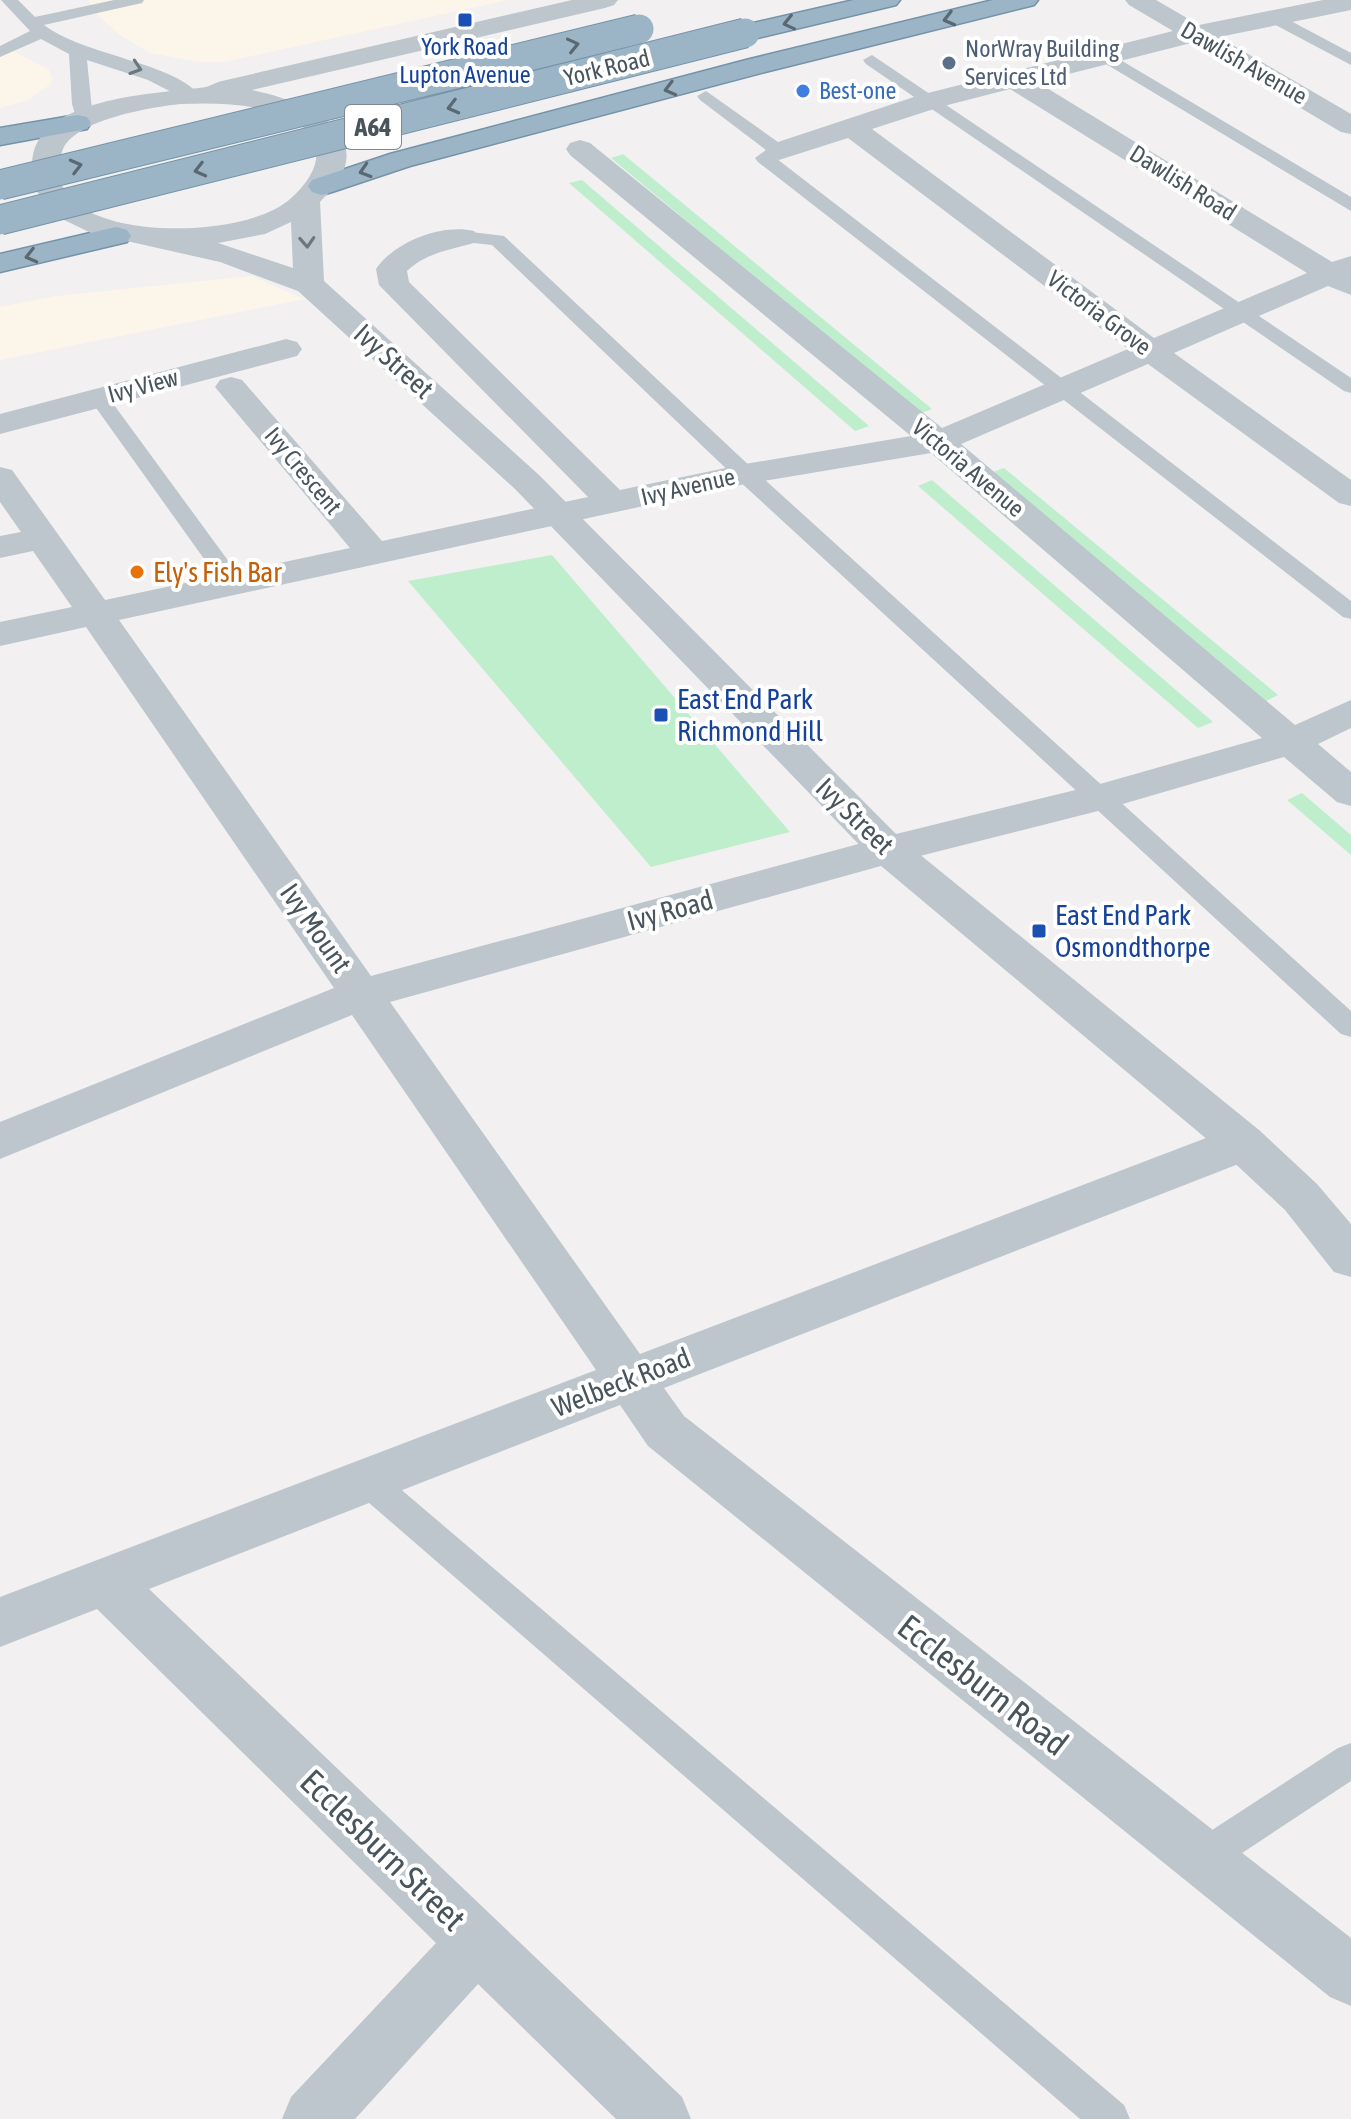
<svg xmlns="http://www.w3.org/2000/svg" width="1351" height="2119" viewBox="0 0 1351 2119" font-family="'Asap Condensed',sans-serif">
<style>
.commercial{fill:#fcf5ea}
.green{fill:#bfeecd}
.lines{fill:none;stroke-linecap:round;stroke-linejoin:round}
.trunk-casing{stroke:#7493a9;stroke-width:3}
.service{fill:#bcc6cc;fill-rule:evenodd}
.minor{fill:#bcc6cc;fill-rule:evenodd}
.tertiary{fill:#bcc6cc;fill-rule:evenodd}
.trunk{fill:#9cb5c6;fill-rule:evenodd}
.trunk-bridge-casing{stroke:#7493a9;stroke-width:31;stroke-linecap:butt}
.trunk-bridge{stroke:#9cb5c6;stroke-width:29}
.oneway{stroke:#596872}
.oneway2{stroke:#6b777e}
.transit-dot{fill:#1a4fb4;stroke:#fff;stroke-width:3}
.service-dot{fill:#5c6f8a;stroke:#fff;stroke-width:3}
.shop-dot{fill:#3f7fe0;stroke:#fff;stroke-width:3}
.food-dot{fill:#e8710a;stroke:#fff;stroke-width:3}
.labels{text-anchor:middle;stroke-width:8;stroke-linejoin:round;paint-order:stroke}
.far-transit-label{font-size:24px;fill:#164399;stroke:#fff}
.far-service-label{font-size:24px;fill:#4e5e75;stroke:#fff;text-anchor:start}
.far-street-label{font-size:24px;fill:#48555d;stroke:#fff}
.far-shop-label{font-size:24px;fill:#366cbe;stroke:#fff;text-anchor:start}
.shield{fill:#fff;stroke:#7f888e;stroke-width:2}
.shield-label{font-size:26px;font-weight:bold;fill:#48555d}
.street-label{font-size:28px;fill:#48555d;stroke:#fff}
.food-label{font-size:28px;fill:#c56008;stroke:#fff;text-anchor:start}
.transit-label{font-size:28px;fill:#164399;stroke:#fff;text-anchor:start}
.near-street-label{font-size:34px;fill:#48555d;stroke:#fff}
</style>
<rect width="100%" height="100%" fill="#f2f0f0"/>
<path class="commercial" d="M88,0H508L224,62H200L150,53L120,35L100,17Z
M0,44L49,70L52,77L51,84L28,100L0,108Z
M252,276L304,299L0,360V307L56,296Z"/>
<path class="green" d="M623,154L932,409L919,414L611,158Z
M582,180L869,426L855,431L569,183Z
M1004,468L1278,695L1264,702L990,473Z
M932,480L1213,722L1198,728L918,486Z
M552,555L790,832L651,867L408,581Z
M1302,793L1351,835V855L1287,800Z"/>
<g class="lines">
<defs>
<path id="trunk" d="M854,0H900L896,5L745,41L736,39L732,33L736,27Z
M993,0H1038L1034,5L765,72L410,166L332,192L322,195L312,192L308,186L312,180L390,154L746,60Z
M77,115L87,117L91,123L87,129L0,145V128Z
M116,227L127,230L131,236L127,242L0,272V254Z"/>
</defs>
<use href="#trunk" class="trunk-casing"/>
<path class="service" d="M1,0H18L35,17L114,0H144L142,3L44,25C85,56 169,61 200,95L197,99H185L148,80L87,60L93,120L90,124H78L72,104L69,54L41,39L0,57V46L30,31Z
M1274,12L1351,53V65L1268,21L1266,17L1268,13Z
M1107,52L1351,197V211L1101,61L1098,57L1101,53Z
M872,55L1351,378V393L1344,391L866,64L863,60Z
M706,91L785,147L788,151L777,159L1351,601V619L1343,617L758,162L755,158L766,150L700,100L697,96Z
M463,231L504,236L753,469L1351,1011V1037L1341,1034L737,479L492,245L456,241L454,237Z
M99,392L106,394L243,581L246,586L243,591H227L89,398Z
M365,1465L377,1469L1124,2105L1130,2119H1080L353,1489L349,1479L353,1469Z
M1351,1743V1781L1215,1871L1202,1876L1189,1871L1184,1858L1189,1845L1338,1748Z"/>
<path class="minor" d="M1125,0H1156L1199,25L1323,0H1351V10L1219,37L1351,114V134L1341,132L1191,43L1037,82L1332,262L1351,256V295L1328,286L1174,353L1351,480V506L1339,503L1148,364L961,444L1295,725L1351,700V728L1318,744L1351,772V806L1337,802L1284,757L1102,810L888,864L390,1002L640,1354L1227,1130L1243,1125L1259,1130L1266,1143L1259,1156L664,1388L684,1416L1351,1938V2006L1330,1997L648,1446L620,1405L149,1589L682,2097L691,2119H616L478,1984L355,2119H282L291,2097L436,1943L97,1609L0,1647V1597L596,1370L352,1015L0,1159V1122L334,988L86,627L0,646V622L72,607L33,551L0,558V536L21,532L0,502V467L12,470L105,600L350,548L215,387L220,380L231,377L242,380L382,541L588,497L379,285L376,269C394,242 442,223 474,231L478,237L474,243C449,250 426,253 407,271L409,282L620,490L745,464L911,436L570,155L566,149L570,143L580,140L590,143L942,428L1128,349L848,138L779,160L769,157L765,151L769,145L920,95L1173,31L1129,5ZM1010,89L1307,273L1154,338L872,129L940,107ZM931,453L1262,738L1100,784L888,836L371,976L119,620L745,484Z
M286,339L297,342L302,349L297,356L0,434V414Z"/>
<path class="tertiary" d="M572,0H618L614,5L605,8L252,90C287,97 364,121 343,172C339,184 328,193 320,202L324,281L539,475L902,840L1259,1130L1317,1184L1351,1224V1277L1334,1272L1285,1210L1227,1156L874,860L515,489L298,291L220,262L91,233L54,215L30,182C32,171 31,155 36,145C61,95 159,94 206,87C211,86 216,82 222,81ZM181,104C209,103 239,103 266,110C322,124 334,161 289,200C248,235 114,240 74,201C68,196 64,188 59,181C60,172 59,158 63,149C77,119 152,107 181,104ZM291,222L293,268L218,243L265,234Z"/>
<use href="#trunk" class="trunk"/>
<defs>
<path id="trunk-bridge" d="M0,185L639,29
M0,220L745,33"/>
</defs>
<use href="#trunk-bridge" class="trunk-bridge-casing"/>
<use href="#trunk-bridge" class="trunk-bridge"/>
</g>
<defs><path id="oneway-chevron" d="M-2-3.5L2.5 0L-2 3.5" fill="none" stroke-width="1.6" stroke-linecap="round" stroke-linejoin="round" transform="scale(2)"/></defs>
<g class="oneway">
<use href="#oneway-chevron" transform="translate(949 19) rotate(166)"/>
<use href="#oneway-chevron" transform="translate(789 23) rotate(167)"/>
<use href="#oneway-chevron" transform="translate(573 45) rotate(-13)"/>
<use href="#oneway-chevron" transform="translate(670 89) rotate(165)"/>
<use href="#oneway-chevron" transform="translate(453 107) rotate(166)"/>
<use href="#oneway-chevron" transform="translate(76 166) rotate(-14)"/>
<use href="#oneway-chevron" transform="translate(200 170) rotate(166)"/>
<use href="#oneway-chevron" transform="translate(365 171) rotate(163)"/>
<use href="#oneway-chevron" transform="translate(31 256) rotate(166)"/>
</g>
<g class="oneway2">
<use href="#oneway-chevron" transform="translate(136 68) rotate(18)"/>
<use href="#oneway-chevron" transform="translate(307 242) rotate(87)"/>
</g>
<g class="transit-dot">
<rect x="457" y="12" width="16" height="16" rx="4"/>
<rect x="653" y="707" width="16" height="16" rx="4"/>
<rect x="1031" y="923" width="16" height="16" rx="4"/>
</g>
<circle class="service-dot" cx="949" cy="63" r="8"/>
<circle class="shop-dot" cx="803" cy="91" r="8"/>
<circle class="food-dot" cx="137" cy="572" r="8"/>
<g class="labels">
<g class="far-transit-label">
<text x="465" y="55">York Road<tspan x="465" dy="28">Lupton Avenue</tspan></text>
</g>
<g class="far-service-label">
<text x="965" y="57">NorWray Building<tspan x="965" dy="28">Services Ltd</tspan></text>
</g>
<g class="far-street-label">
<text transform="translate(1244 63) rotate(30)" y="8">Dawlish Avenue</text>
<text transform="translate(607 68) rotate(-14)" y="8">York Road</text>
<text transform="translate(1183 183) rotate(32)" y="8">Dawlish Road</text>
<text transform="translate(1099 313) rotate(37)" y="8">Victoria Grove</text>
<text transform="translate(143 386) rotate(-15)" y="8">Ivy View</text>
<text transform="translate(968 468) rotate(40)" y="8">Victoria Avenue</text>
<text transform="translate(303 471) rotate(50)" y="8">Ivy Crescent</text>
<text transform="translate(688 487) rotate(-13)" y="8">Ivy Avenue</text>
</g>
<g class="far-shop-label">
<text x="819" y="99">Best-one</text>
</g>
<rect class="shield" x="345" y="105" width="56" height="44" rx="6"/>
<g class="shield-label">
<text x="373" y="136">A64</text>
</g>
<g class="street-label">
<text transform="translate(394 361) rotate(42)" y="10">Ivy Street</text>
<text transform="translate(855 816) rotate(44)" y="10">Ivy Street</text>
<text transform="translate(670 910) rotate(-15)" y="10">Ivy Road</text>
<text transform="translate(316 928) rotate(55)" y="10">Ivy Mount</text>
<text transform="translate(621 1382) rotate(-21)" y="10">Welbeck Road</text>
</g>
<g class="food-label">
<text x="153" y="582">Ely's Fish Bar</text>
</g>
<g class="transit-label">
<text x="677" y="709">East End Park<tspan x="677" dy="32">Richmond Hill</tspan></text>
<text x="1055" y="925">East End Park<tspan x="1055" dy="32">Osmondthorpe</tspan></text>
</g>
<g class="near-street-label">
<text transform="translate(983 1685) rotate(38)" y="12">Ecclesburn Road</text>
<text transform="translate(383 1850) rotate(44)" y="12">Ecclesburn Street</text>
</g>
</g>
</svg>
